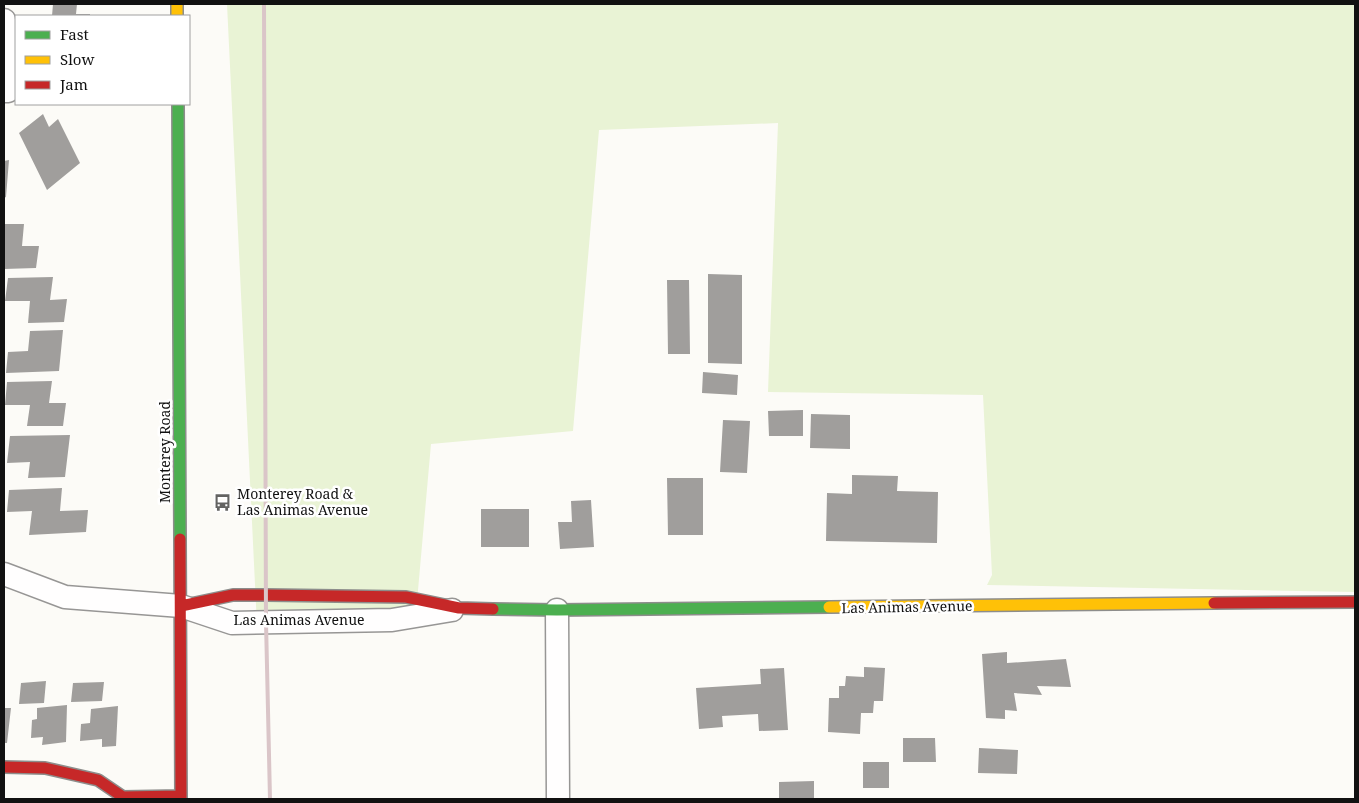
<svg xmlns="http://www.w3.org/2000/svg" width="1359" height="803" viewBox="0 0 1359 803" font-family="'Noto Serif',serif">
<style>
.green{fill:#e9f3d5}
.building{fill:#a09e9c}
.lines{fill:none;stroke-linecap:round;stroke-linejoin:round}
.street-casing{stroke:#979695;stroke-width:25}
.fast-casing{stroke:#8d8d8b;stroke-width:14}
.slow-casing{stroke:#8d8d8b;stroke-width:14}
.jam-casing{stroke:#8d8d8b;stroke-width:14}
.street{stroke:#fffefe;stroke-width:22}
.fast{stroke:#4caf50;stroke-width:11}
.slow{stroke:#ffc107;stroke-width:11}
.jam{stroke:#c62828;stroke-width:11}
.rail{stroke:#dac5c8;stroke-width:4}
.labels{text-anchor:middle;stroke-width:5;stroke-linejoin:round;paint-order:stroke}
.street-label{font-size:14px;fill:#111;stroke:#fff}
.poi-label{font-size:14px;fill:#111;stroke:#fff;text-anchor:start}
</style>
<rect width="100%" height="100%" fill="#fcfbf7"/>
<path class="green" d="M227,4H1355V592L987,585L992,575L983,395L768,392L778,123L599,130L573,431L431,444L415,624L257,626Z"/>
<path class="building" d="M53,4H77L76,14H90V16H52Z
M43,114L49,127L58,119L80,163L47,190L19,133Z
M9,160L6,197L4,198V161Z
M4,224H24L22,246H39L36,268L4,269Z
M708,274L742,275V364L708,363Z
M53,277L50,300L67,299L64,322L28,323L30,301H5L8,278Z
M667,280H689L690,354H668Z
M63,330L59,371L6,373L8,352L28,351L30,331Z
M703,372L738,375L737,395L702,393Z
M52,381L49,403H66L63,426H27L30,405H5L7,382Z
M803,410V436H769L768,411Z
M811,414L850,415V449L810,448Z
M723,420L750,421L747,473L720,472Z
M70,435L65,477L28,478L30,462L7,463L10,436Z
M852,475L898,476L897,491L938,492L937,543L826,541L827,493L852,494Z
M667,478H703V535H668Z
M62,488L60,511L88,510L86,532L29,535L32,511L7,512L9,490Z
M591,500L594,547L560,549L558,522H572L571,501Z
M481,509H529V547H481Z
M1007,652V663L1066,659L1071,687L1037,686L1042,695L1014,693L1017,711L1005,710V719L986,718L982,654Z
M864,667L885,668L883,701H874L873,713H861L860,734L828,732L829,698H839V686H845L846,676L864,677Z
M784,668L788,730L759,731L758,714L722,716L723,727L699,729L696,688L761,684L760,669Z
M46,681L44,703L19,704L21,683Z
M104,682L102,701L71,702L73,683Z
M67,705L66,742L42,745L43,737L31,738L32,720L37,719V708Z
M118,706L116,746L102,747V739L80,741L81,724L90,723L91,709Z
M4,708H11L7,743H4Z
M903,738H935L936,762H903Z
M979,748L1018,750L1017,774L978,773Z
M863,762H889V788H863Z
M814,781V799H779V782Z"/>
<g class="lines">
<defs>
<path id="street" d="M4,20L8,91H4
M4,574L65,597L181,606L232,623L392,620L452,610
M557,610L558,799"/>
<path id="fast" d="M178,104L180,539
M493,609L557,610L829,607"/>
<path id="slow" d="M177,4V16
M829,607L1214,603"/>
<path id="jam" d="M180,539L181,799
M1214,603L1355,602
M181,606L233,595H267L406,597L459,608L493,609
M4,767L45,768L98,780L123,797L181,796"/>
</defs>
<use href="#street" class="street-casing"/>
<use href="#fast" class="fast-casing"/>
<use href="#slow" class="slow-casing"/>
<use href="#jam" class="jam-casing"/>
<use href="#street" class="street"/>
<use href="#fast" class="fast"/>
<use href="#slow" class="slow"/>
<use href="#jam" class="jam"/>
<path class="rail" d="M264,4L266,622L270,799"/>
</g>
<defs>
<symbol id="bus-bare" viewBox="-9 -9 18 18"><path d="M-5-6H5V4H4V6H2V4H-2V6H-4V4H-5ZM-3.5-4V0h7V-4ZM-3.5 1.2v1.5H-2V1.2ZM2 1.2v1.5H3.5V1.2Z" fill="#636362" stroke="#fff" stroke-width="2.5" paint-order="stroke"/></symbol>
</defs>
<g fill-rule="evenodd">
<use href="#bus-bare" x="210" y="490" width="25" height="25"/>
</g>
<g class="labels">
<g class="street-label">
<text transform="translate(165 452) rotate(-90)" y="5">Monterey Road</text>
<text transform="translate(907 607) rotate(-1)" y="5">Las Animas Avenue</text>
<text x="299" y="625">Las Animas Avenue</text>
</g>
<g class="poi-label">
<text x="237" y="499">Monterey Road &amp;<tspan x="237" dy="16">Las Animas Avenue</tspan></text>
</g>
</g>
<rect width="1359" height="803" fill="none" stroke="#111111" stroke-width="10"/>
<rect x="15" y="15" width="175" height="90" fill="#ffffff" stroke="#a0a0a0"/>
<rect x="25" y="31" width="25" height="8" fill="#4caf50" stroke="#a0a0a0"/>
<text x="60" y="40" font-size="15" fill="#111111">Fast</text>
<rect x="25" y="56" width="25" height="8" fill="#ffc107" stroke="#a0a0a0"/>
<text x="60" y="65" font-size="15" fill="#111111">Slow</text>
<rect x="25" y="81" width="25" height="8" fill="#c62828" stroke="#a0a0a0"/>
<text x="60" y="90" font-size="15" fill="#111111">Jam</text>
</svg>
